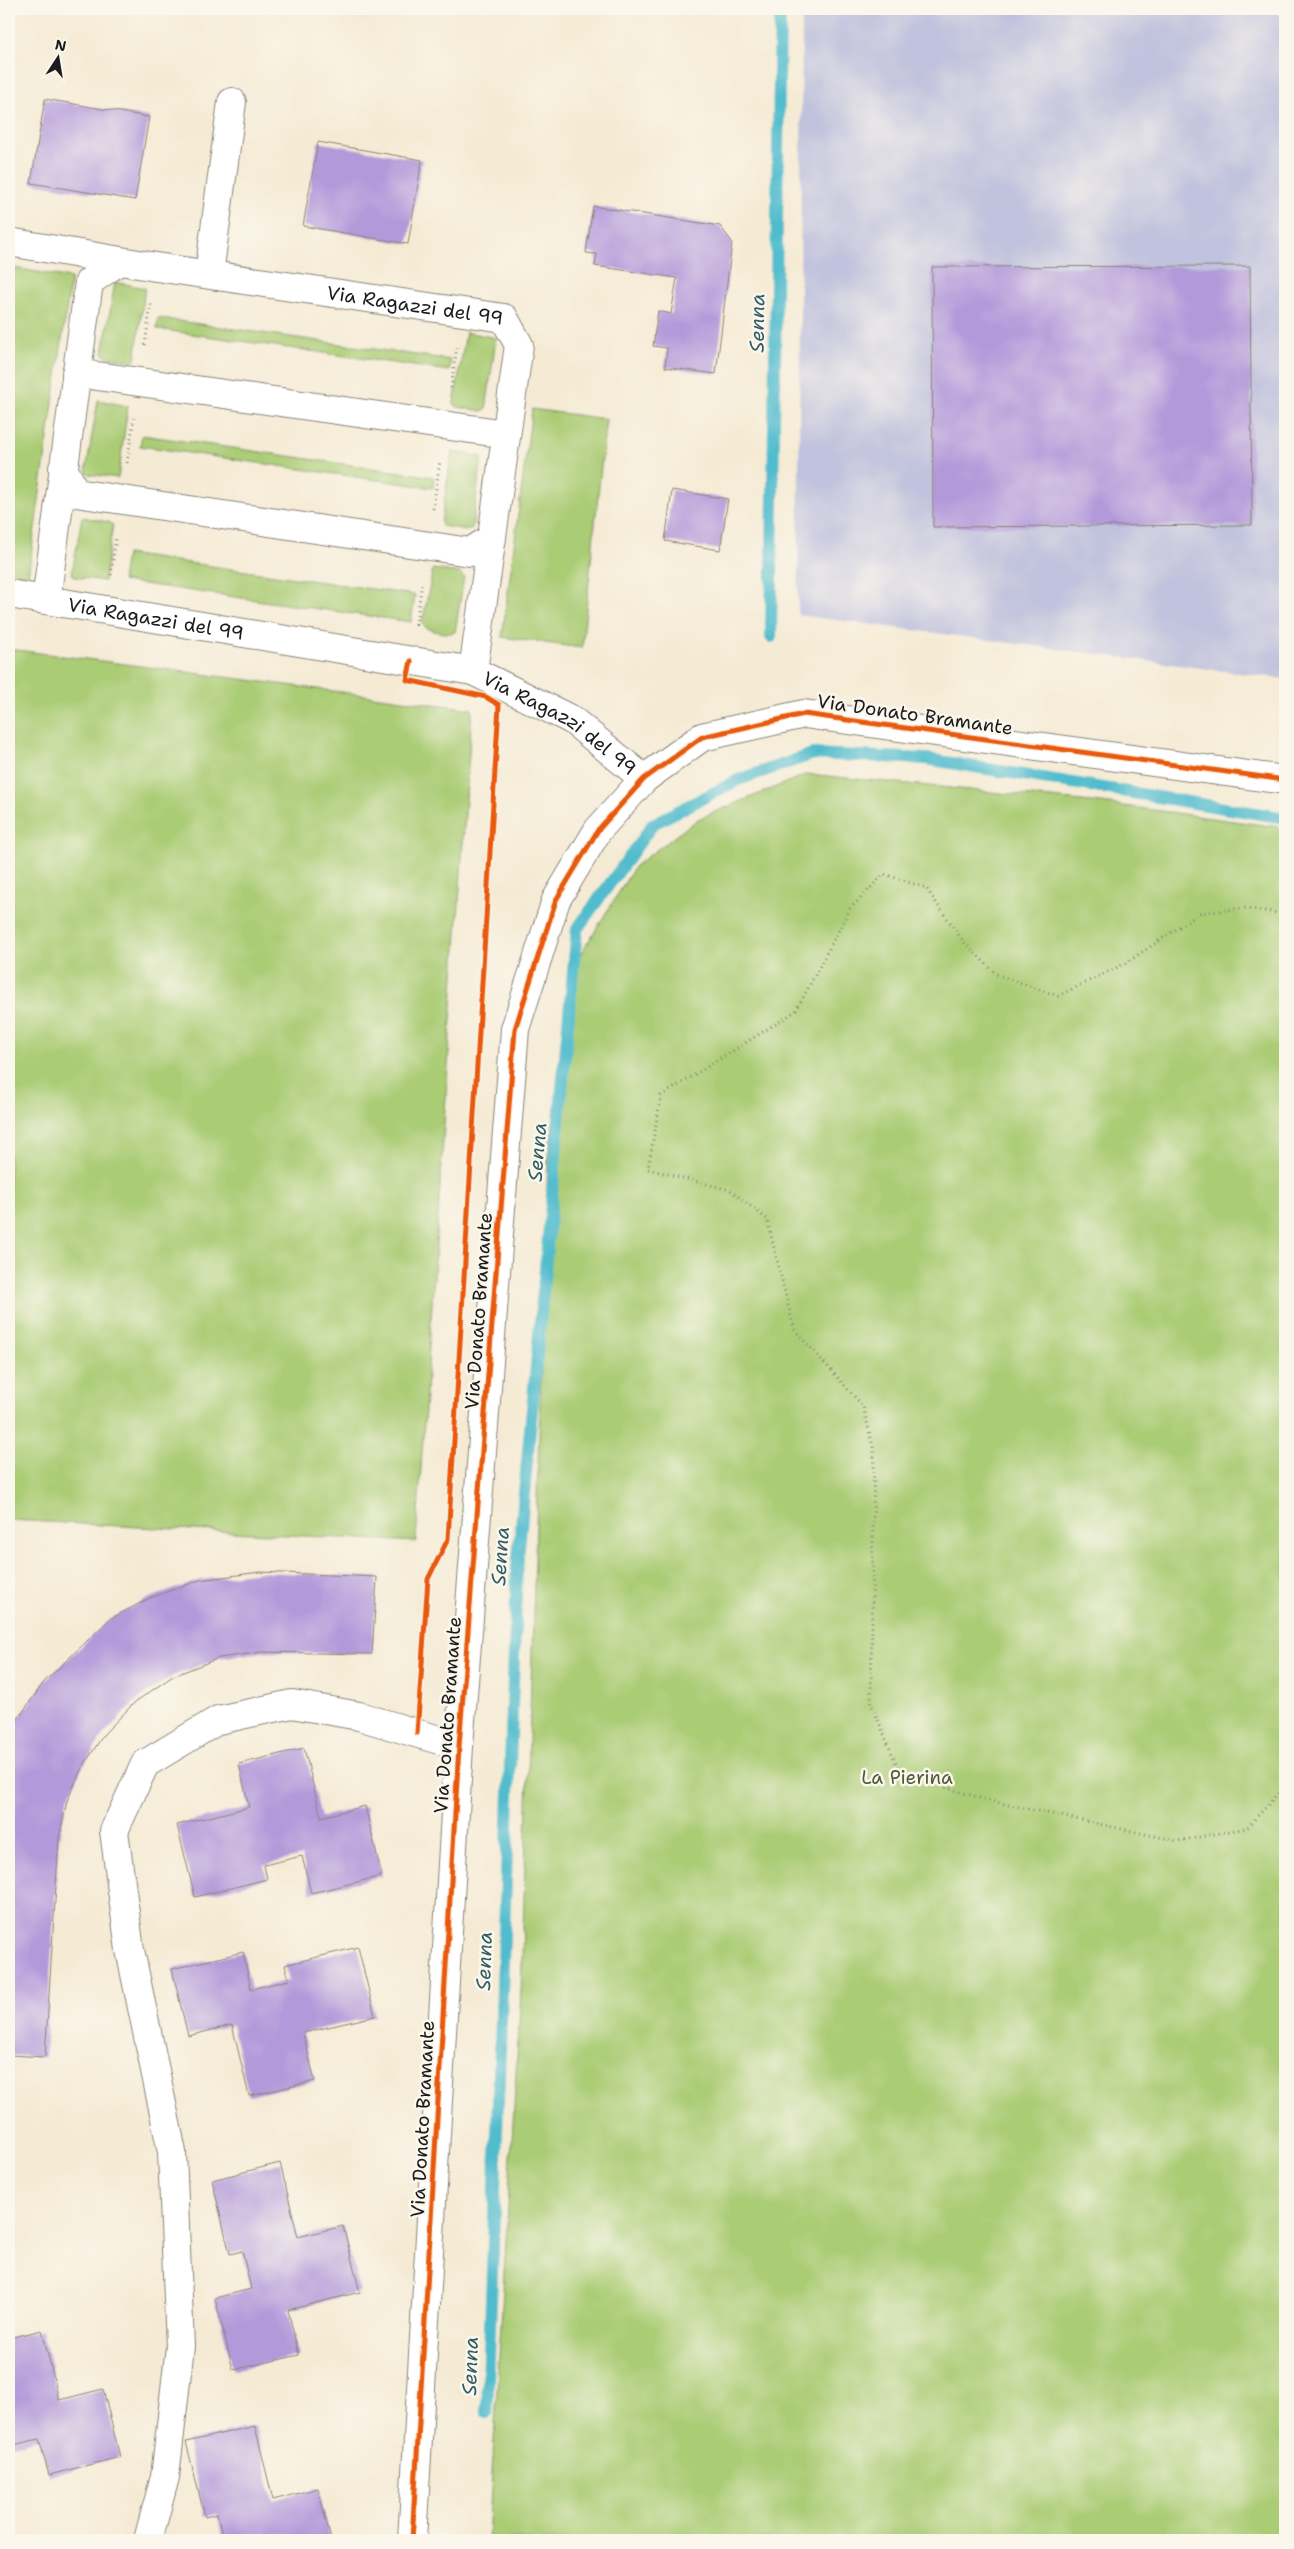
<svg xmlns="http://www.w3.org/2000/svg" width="1294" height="2549" viewBox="0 0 1294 2549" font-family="'Shantell Sans',sans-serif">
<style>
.industrial{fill:#c1c2dd}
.green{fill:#aacc75;stroke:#637448}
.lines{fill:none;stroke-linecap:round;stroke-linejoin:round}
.stream{stroke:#51bccd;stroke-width:12}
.building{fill:#b29ada}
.minor-casing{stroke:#888478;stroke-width:30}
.path{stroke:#888478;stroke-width:3;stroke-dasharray:1 4;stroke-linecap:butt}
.minor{stroke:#fff;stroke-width:28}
.cycleway-casing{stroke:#fbf7ec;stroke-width:8}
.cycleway{stroke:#e8590c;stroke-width:5}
.labels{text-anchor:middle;stroke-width:5;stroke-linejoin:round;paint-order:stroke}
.street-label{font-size:19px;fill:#1c1c1c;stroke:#fbf7ec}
.park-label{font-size:19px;fill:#4e5a3b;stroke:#fbf7ec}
.water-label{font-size:20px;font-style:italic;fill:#315c63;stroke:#fbf7ec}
</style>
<rect width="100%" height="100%" fill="#fbf7ec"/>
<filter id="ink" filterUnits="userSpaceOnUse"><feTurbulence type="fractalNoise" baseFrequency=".02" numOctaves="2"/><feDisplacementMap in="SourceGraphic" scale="10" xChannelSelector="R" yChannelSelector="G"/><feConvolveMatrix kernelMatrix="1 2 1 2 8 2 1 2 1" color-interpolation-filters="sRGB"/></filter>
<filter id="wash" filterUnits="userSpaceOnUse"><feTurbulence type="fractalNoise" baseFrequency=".0096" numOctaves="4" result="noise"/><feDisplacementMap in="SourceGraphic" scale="20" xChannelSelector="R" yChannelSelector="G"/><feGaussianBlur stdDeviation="1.12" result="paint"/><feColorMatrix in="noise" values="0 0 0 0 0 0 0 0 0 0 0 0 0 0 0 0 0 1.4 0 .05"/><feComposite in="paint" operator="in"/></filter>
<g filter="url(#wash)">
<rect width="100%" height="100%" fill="#f5ebd5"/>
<path class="industrial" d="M802,9H1285V679L798,615Z"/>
<path class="green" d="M9,267L71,278L28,576L9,572V324L12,291Z
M115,282L145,288L135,360L131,361L105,356L103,353Z
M158,318L451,360L449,371L157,329Z
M466,332L496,338L486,410L482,411L457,407L454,403Z
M98,400L128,406L118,478L89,474L86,471Z
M532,409L606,419L582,648L502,637Z
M142,435L434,477L433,488L140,446Z
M452,452L482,457L472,528L468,530L442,526L441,522Z
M82,517L109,522L113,525L104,581L75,577L72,573Z
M126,554L415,595L411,622L122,581Z
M433,569L460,573L464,577L455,632C446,635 428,631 422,624Z
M9,649L472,709L416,1542L9,1520Z
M807,774L1102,803L1285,828V2540H488L521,1991L548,1157L577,960L635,866L698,819Z"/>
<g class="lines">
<path class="stream" d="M771,637L780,9
M487,2413L517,1569L577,929L653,824L738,780L813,754L927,759L1285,818"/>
</g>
<g id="blocks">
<path class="building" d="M45,99L149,117L135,200L31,183Z
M318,142L422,160L408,244L303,226Z
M593,206L720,226L732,242L716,374L665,367L667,348L653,346L658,311L671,314L677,278L595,266L597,254L586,253Z
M1250,266L1252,525L933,527L932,267Z
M672,490L728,499L720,550L665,541Z
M260,1572L377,1577L372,1654L262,1652L219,1658L173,1676L135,1702L104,1734L82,1768L67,1801L59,1838L45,2057L9,2055V1737L18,1719L44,1682L110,1619L150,1598L200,1580Z
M304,1748L321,1817L365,1806L382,1876L311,1893L302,1856L264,1865L267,1879L195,1897L177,1825L249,1807L239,1764Z
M358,1947L375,2016L303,2033L315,2081L249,2096L232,2025L188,2036L172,1969L243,1952L251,1989L289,1980L285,1965Z
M280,2163L298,2237L343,2226L360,2292L288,2310L299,2355L233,2370L215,2298L251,2289L242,2251L230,2254L212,2180Z
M42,2330L59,2400L103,2389L120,2457L49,2475L39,2439L9,2446V2338Z
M255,2426L273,2500L318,2488L331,2540H223L217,2514L205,2517L186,2442Z"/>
</g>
</g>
<g filter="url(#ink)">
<use href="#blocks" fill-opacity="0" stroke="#888478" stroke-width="1"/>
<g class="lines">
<defs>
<g id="minor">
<path id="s1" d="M9,242L156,267L504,318L519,345L473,671"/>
<path d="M209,274L232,102"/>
<path d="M76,373L506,434"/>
<path d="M63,468L76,493L470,552L492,538"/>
<path id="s2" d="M9,594L473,671L572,720L644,779"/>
<path d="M46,600L89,282L119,261"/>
<path d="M148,2540L165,2477L180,2346L172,2152L130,1950L114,1831L145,1764L218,1720L292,1704L359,1716L459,1746"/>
<path d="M412,2540L459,1746L515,1029L556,900L598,830L644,779L702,737L804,714L1285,780"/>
</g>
</defs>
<use href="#minor" class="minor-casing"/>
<path class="path" d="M145,345L151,304
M451,388L457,347
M127,463L134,418
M433,509L440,461
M111,575L116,536
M416,625L422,582
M1285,914L1244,908L1200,913L1126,963L1058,996L996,974L963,941L926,888L884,874L850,909L796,1011L661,1096L648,1169L730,1190L767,1219L794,1329L863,1406L874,1451L871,1703L900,1773L986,1800L1178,1841L1247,1828L1281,1790L1285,1775"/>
<use href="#minor" class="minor"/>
<defs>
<path id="cycleway" d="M411,661L407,680L486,697L499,705L448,1539L428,1579L417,1733
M412,2540L459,1746L515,1029L556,900L598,830L644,779L702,737L804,714L1285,780"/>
</defs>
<use href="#cycleway" class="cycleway-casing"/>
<use href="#cycleway" class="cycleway"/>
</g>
</g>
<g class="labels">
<g class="street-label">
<text dy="7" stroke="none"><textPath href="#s1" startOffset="411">Via Ragazzi del 99</textPath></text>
<text dy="7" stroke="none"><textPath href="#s2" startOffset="149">Via Ragazzi del 99</textPath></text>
<text transform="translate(915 714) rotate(8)" y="7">Via Donato Bramante</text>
<text dy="7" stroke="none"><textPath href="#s2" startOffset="572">Via Ragazzi del 99</textPath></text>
<text transform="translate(478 1311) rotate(-86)" y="7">Via Donato Bramante</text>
<text transform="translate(447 1715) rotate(-86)" y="7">Via Donato Bramante</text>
<text transform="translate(422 2119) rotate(-87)" y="7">Via Donato Bramante</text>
</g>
<g class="park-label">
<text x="907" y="1784">La Pierina</text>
</g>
<g class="water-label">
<text transform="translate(757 323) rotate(-89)" y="7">Senna</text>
<text transform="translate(537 1152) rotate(-85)" y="7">Senna</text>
<text transform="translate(500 1556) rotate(-86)" y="7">Senna</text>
<text transform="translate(484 1961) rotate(-88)" y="7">Senna</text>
<text transform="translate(470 2366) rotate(-88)" y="7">Senna</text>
</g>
</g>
<rect width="1294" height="2549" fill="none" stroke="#fbf7ec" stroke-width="30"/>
<g transform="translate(58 58) rotate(12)" stroke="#fbf7ec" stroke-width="4" paint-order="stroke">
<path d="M0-4L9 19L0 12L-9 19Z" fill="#1c1c1c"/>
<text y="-8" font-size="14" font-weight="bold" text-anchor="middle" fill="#1c1c1c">N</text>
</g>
</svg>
